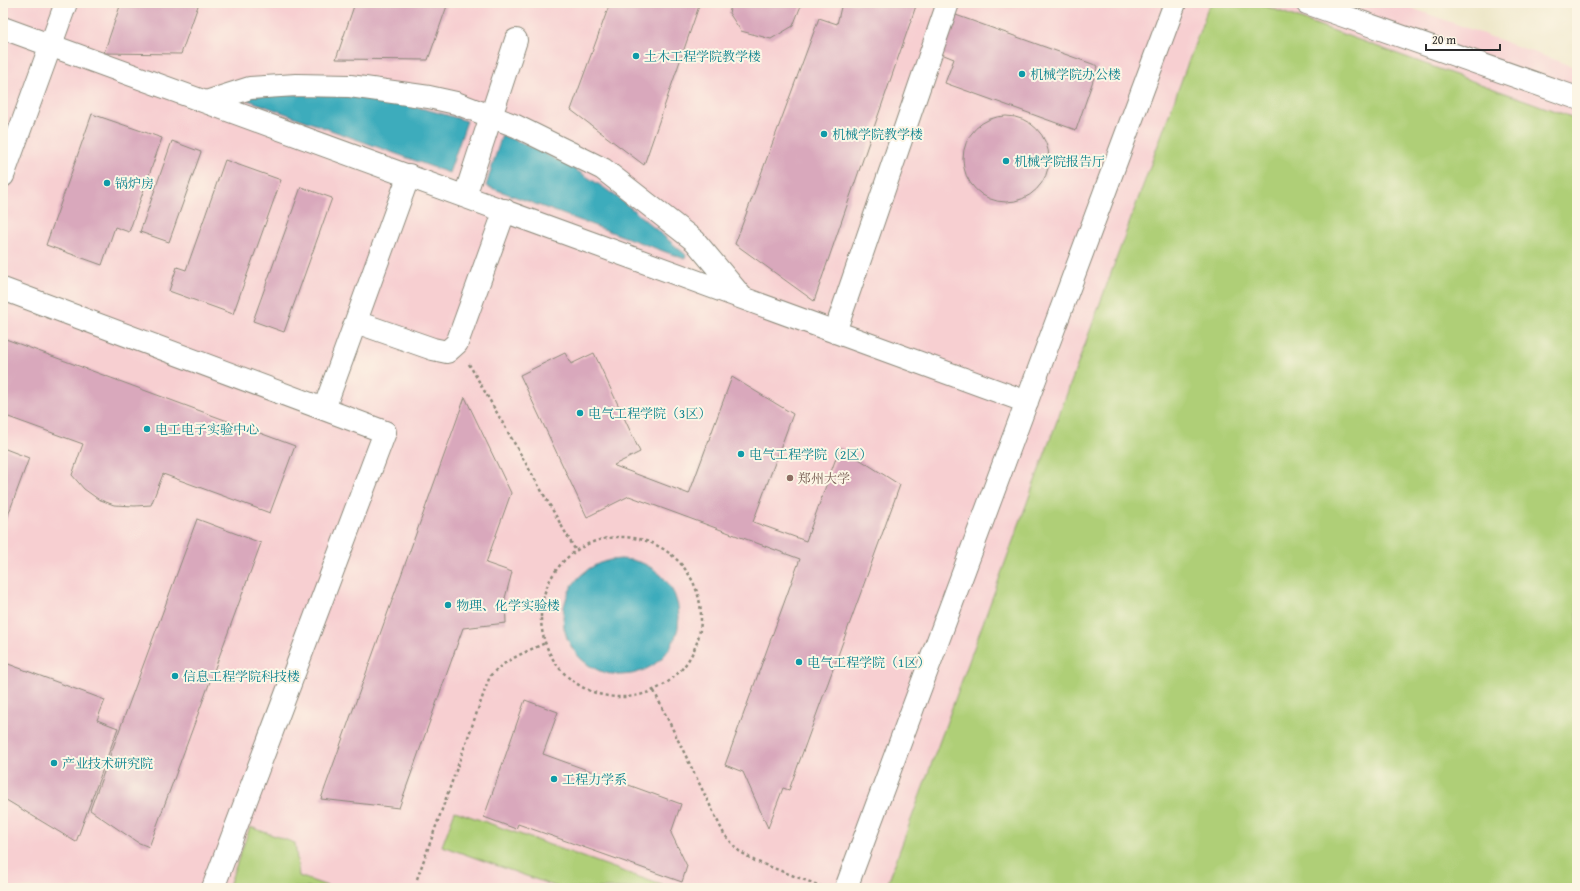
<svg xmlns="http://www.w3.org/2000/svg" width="1580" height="891" viewBox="0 0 1580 891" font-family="'Gentium Book Plus','Noto Serif SC',serif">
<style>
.built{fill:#f7cfd1}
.green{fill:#afcf77;stroke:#6d7d51}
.water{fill:#3eacbc;stroke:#346c74}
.building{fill:#d9a8bc}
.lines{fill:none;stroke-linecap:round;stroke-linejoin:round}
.minor-casing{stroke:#8c897a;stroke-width:24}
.path{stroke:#8c897a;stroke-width:2.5;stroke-dasharray:3 3;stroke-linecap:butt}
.minor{stroke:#fff;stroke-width:22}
.culture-dot{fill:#0f9aa8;stroke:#fcf5e5;stroke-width:1.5}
.education-dot{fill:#8d6e63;stroke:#fcf5e5;stroke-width:1.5}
.labels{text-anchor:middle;stroke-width:4;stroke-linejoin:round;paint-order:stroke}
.culture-label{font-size:13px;fill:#0d838f;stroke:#fcf5e5;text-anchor:start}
.education-label{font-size:13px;fill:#785e54;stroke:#fcf5e5;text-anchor:start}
</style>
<rect width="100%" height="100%" fill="#fcf5e5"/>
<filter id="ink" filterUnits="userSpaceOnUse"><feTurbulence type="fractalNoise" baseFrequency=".025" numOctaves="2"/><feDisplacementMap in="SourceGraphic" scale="8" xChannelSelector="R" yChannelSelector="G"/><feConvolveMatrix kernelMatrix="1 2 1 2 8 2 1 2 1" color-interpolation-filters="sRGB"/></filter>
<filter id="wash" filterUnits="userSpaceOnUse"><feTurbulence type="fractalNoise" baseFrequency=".012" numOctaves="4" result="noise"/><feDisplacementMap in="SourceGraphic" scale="16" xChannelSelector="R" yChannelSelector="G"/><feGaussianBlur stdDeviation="0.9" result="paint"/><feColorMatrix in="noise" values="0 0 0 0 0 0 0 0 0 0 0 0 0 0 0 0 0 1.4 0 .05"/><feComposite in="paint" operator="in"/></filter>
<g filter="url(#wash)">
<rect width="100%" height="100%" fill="#eee7c9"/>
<path class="built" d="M3,3H1398L1577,68V888H3Z"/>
<path class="green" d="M1212,3H1257L1577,119V888H886L1208,8Z
M455,811L667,887V888H560L442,846Z
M250,827L295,843L299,876L333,888H228Z"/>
<path class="water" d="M287,94C310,95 333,94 356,97C394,100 431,110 467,121L449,173L248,100L249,96Z
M502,135C548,153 594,177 632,209C650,224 668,240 686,255L685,259L486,186Z
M563 617a58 58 0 1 1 116 0a58 58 0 1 1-116 0Z"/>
<g id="blocks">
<path class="building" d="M121,3H199L181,54L104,53Z
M355,3H448L428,60L336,59Z
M610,3H700L644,165L571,110Z
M732,3H802L793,26L771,39L741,31L729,13Z
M842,3H917L814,301L735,244L819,18L837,24Z
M953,14L1098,66L1076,130L945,83L954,59L939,53Z
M92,114L162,138L129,232L115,227L102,265L46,245Z
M963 159a43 43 0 1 1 86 0a43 43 0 1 1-86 0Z
M172,141L201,152L169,242L140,232Z
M225,160L281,180L233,314L169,291L177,267L186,270Z
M301,187L332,198L284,332L253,321Z
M3,338L295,446L270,513L163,474L151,505L135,506L114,505L98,499L84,489L72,475L83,444L3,415Z
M565,353L571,364L594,353L640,452L614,465L615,466L689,494L732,377L793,414L753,522L806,541L840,447L900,485L789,790L783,788L768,828L743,772L725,765L800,559L629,496L587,517L520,375Z
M465,397L511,493L486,563L512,572L505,598L506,623L463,628L399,808L321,799Z
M3,448L29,458L3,529Z
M197,519L261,543L149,847L137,842L90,810Z
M3,662L105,700L97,720L118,728L76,842L3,798Z
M525,700L558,712L543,754L681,804L671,833L687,866L682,882L518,824L516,829L484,817Z"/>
</g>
</g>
<g filter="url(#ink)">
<use href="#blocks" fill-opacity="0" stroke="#8c897a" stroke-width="1"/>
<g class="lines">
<defs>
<path id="minor" d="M1307,3L1577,98
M3,28L1027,402
M206,102L250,88L296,85L350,86L429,97L456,103L516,126L603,169L695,241L741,296
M3,176L66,3
M465,196L516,40
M3,289L385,432L213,888
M356,322L433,349L447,352L457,343L505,210
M835,332L948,3
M324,409L409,175
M846,888L1175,3"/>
</defs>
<use href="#minor" class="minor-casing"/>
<path class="path" d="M469,364L576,551
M541 617a80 80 0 1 1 160 0a80 80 0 1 1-160 0Z
M654,691L724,834L739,851L755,861L823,887
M417,879L490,676C504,660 526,652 545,643"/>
<use href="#minor" class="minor"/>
</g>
</g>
<g class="culture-dot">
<circle cx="636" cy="56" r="4"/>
<circle cx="1022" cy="74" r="4"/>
<circle cx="824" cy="134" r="4"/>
<circle cx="1006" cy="161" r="4"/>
<circle cx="107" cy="183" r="4"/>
<circle cx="580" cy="413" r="4"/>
<circle cx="147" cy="429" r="4"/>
<circle cx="741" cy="454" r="4"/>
<circle cx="448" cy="605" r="4"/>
<circle cx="799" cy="662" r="4"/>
<circle cx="175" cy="676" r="4"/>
<circle cx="54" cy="763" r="4"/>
<circle cx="554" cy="779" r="4"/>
</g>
<circle class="education-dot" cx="790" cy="478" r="4"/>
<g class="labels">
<g class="culture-label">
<text x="644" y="61">土木工程学院教学楼</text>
<text x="1030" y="79">机械学院办公楼</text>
<text x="832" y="139">机械学院教学楼</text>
<text x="1014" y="166">机械学院报告厅</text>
<text x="115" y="188">锅炉房</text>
<text x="588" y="418">电气工程学院（3区）</text>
<text x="155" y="434">电工电子实验中心</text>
<text x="749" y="459">电气工程学院（2区）</text>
<text x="456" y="610">物理、化学实验楼</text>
<text x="807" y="667">电气工程学院（1区）</text>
<text x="183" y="681">信息工程学院科技楼</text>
<text x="62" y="768">产业技术研究院</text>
<text x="562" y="784">工程力学系</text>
</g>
<g class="education-label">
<text x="798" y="483">郑州大学</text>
</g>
</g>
<rect width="1580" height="891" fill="none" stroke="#fcf5e5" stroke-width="16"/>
<path d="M1426 44v6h74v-6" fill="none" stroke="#2b2b2b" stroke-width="2"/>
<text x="1432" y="44" font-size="12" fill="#2b2b2b" stroke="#fcf5e5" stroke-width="3" paint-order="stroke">20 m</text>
</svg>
